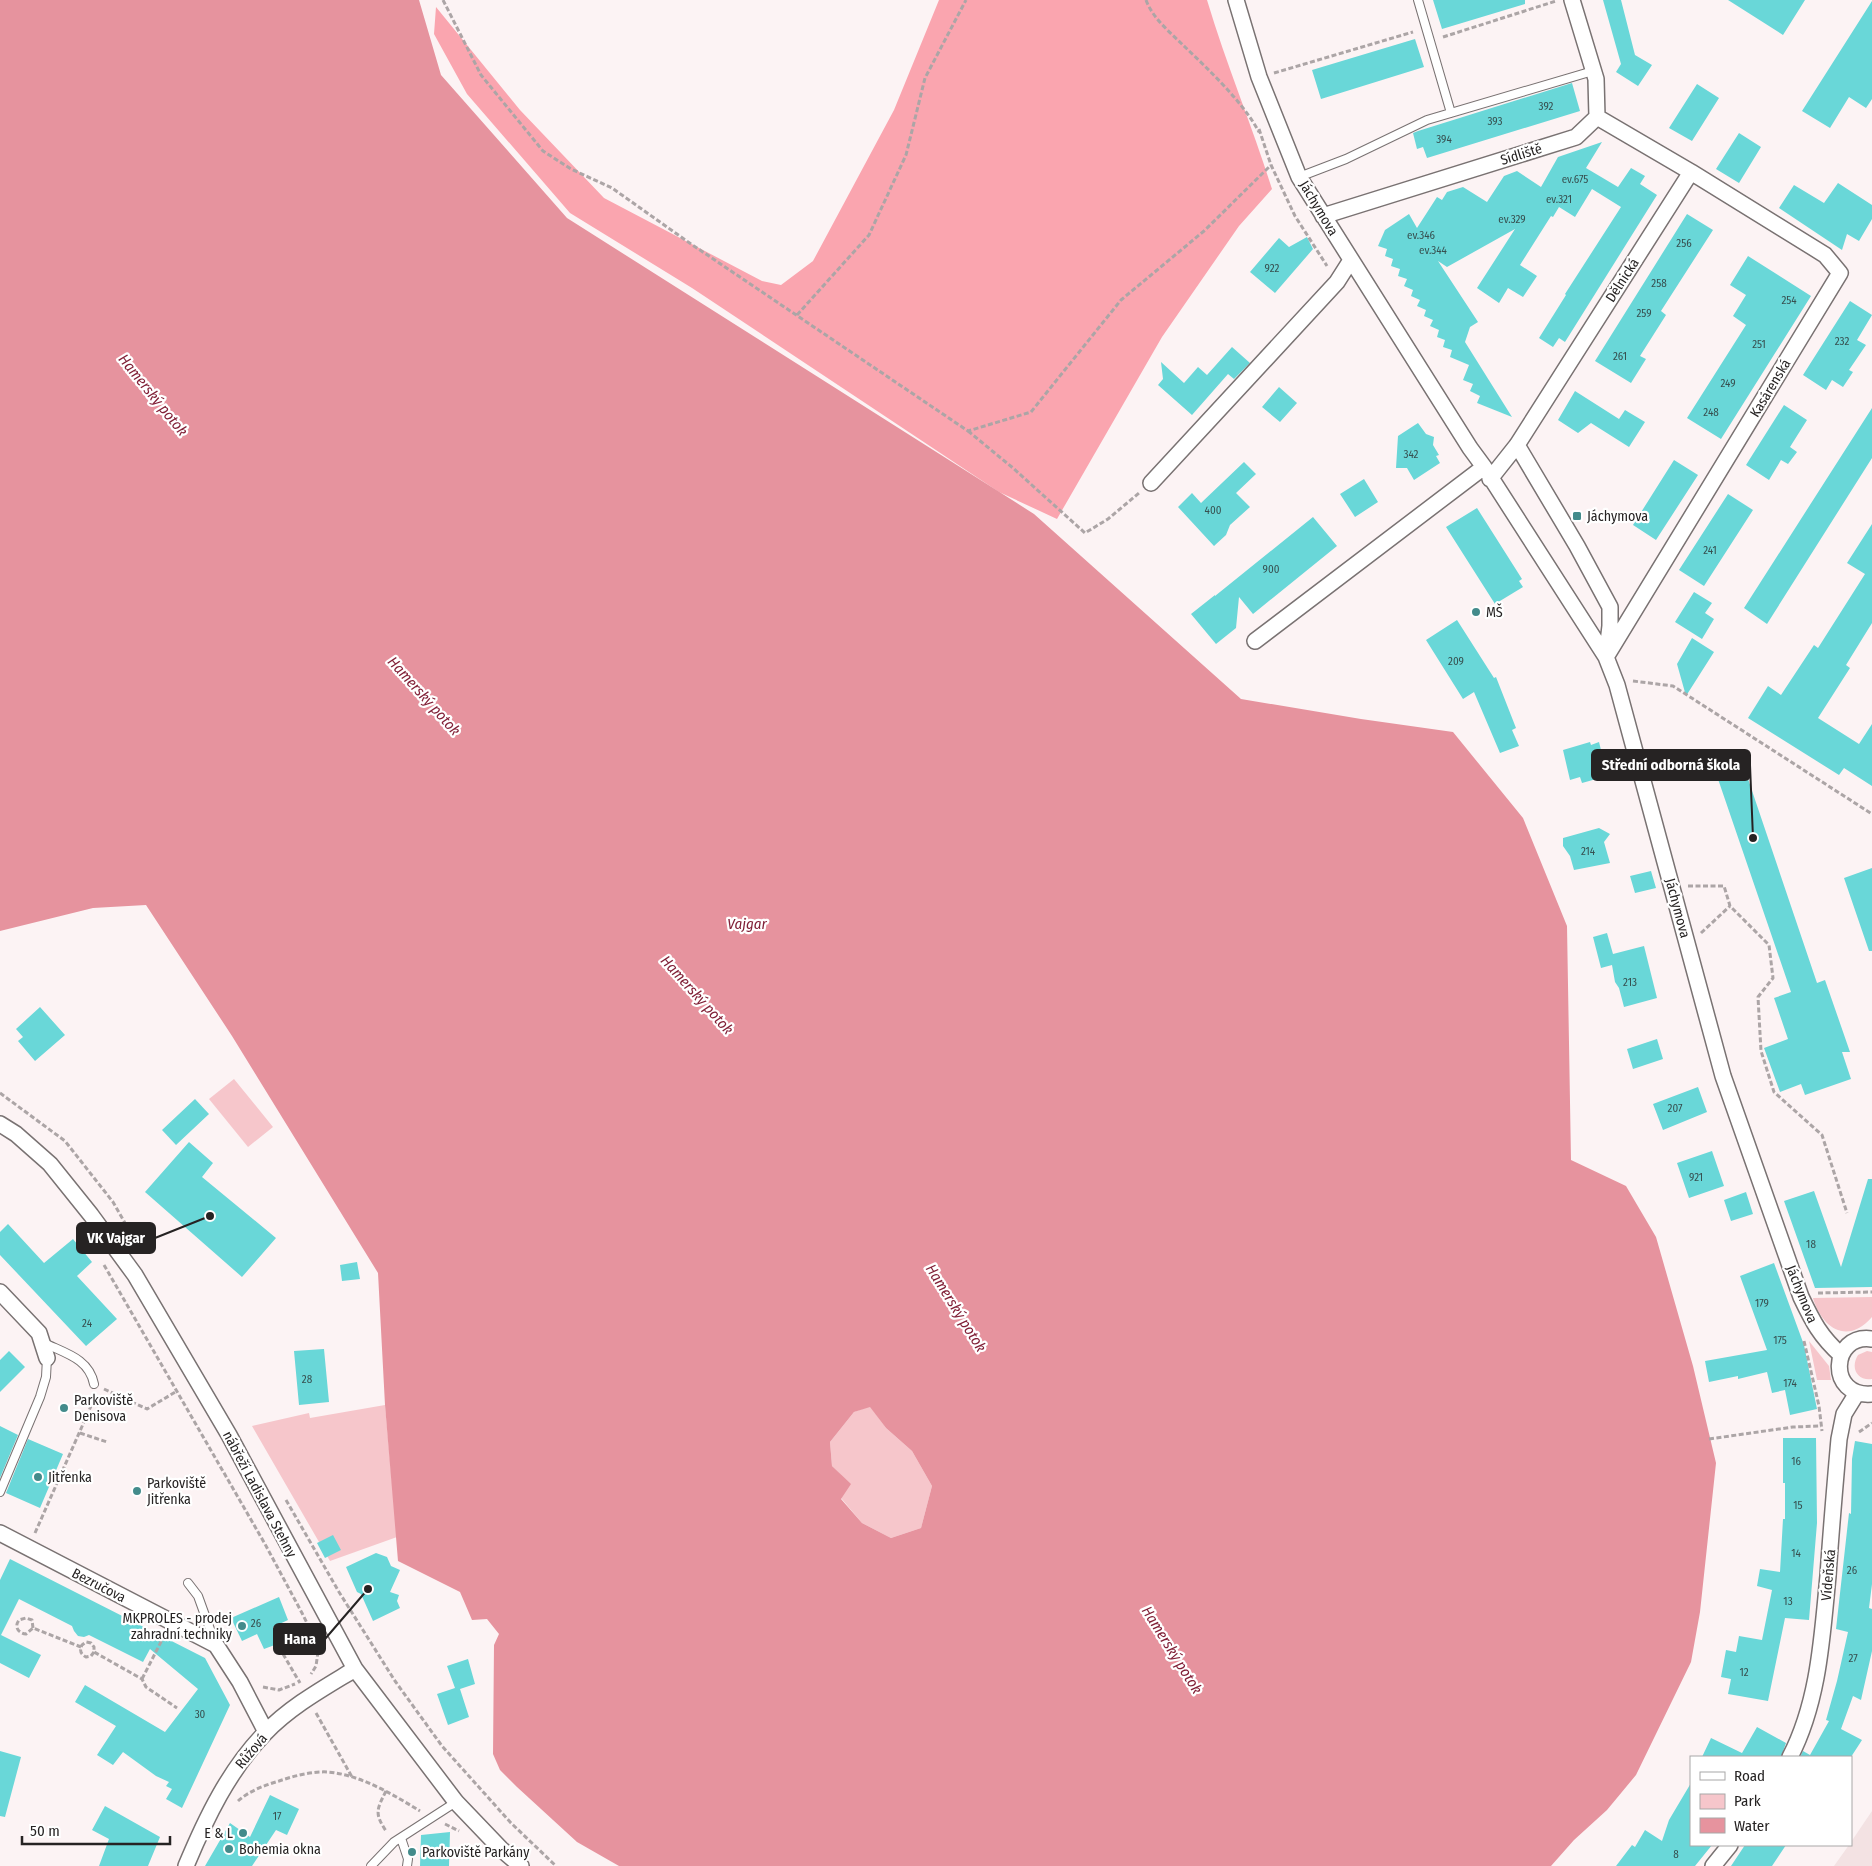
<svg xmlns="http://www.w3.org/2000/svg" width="1872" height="1866" viewBox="0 0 1872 1866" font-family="'Fira Sans Condensed',sans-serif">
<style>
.built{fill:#f3e2e3}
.green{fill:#f6c6cb}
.forest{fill:#faa5af}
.water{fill:#e6939e;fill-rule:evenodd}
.building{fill:#69d7d8}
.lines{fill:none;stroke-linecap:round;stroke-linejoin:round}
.lane-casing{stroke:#797272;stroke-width:10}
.street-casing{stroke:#797272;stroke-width:18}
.path{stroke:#aca5a6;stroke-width:3;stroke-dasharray:5 2.5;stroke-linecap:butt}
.lane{stroke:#fff;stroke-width:8}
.street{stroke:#fff;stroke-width:15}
.poi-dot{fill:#438b8b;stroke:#fff;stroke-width:2}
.labels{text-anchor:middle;stroke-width:4.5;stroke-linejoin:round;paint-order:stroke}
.number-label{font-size:11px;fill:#375050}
.street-label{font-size:14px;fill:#262323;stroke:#fff}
.poi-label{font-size:14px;fill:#262323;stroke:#fff;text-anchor:start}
.water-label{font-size:15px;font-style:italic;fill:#812037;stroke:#fff}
.leader{fill:none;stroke:#262323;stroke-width:2}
.callout-dot{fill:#262323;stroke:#fff;stroke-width:2}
.callout{fill:#262323;stroke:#262323;stroke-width:2}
.callout-label{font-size:15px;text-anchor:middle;font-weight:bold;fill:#fff}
</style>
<rect width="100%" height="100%" fill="#fcf3f4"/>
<path class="built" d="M1872,1811V1866H1834L1849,1845H1851V1842Z"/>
<path class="green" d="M234,1079L273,1127L248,1147L209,1099Z
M1872,1297V1317C1848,1345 1822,1329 1813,1298Z
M1809,1341L1829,1366L1831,1380H1817Z
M1867,1351L1872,1352V1379C1857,1381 1850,1368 1858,1355Z
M385,1405L397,1537L330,1561L252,1426L309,1413L310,1418Z
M870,1406L886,1428L912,1451L932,1486L921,1528L891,1538L862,1523L841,1498V1475L832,1466L830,1442L854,1412Z"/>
<path class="forest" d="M939,0H1207C1226,64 1252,125 1272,189L1239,226L1162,337L1057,519L999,492L692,288L570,213L467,94L434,34L436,7L520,110L604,198L762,281L781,285L813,261L894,110Z"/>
<path class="water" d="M0,0H419L441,75L567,218L1034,514L1241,699L1361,719L1453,732L1523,818L1567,926L1571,1160L1626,1186L1656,1237L1693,1366L1716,1463L1700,1612L1691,1662L1636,1775L1607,1810L1574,1840L1551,1866H619L577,1842L517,1787L500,1770L493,1754L494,1645L499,1634L487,1619L472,1620L460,1592L398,1561L385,1405L378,1273L232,1036L146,905L93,908L0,931ZM870,1407L886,1428L912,1451L932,1486L921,1528L891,1538L862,1523L841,1499L851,1484L832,1466L830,1442L854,1412Z"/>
<path class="building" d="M1433,0H1525V4L1442,29Z
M1603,0H1621L1635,55L1652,65L1638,86L1616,72L1621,64Z
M1728,0H1805L1783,35Z
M1872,1V99L1866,108L1849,97L1830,128L1802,111Z
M1415,39L1424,67L1321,99L1312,70Z
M1572,83L1580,111L1427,158L1423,147L1417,149L1413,133L1418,131Z
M1697,84L1719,98L1692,141L1669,128Z
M1739,133L1761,147L1739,183L1716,169Z
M1602,142L1586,168L1618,187L1631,168L1645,176L1640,184L1657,195L1565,342L1559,338L1553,347L1539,338L1566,295L1565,294L1621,207L1592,189L1575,217L1559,207L1553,217L1551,216L1520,265L1537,276L1523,297L1508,288L1499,303L1477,288L1515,229L1447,267L1438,261L1478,322L1470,327L1465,342L1512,417L1477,403L1480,396L1470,391L1473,384L1463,380L1469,365L1450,357L1452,350L1443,347L1445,340L1437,337L1439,330L1430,326L1433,320L1424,316L1426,310L1417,306L1420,300L1411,296L1413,290L1404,286L1407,279L1398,276L1400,269L1391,266L1393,259L1385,256L1387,249L1378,246L1385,230L1409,214L1417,228L1437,197L1442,200L1447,192L1463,187L1487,202L1504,176L1517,171L1541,187L1558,157Z
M1838,183L1872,205V219L1859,241L1847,234L1842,250L1779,208L1794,185L1824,203Z
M1687,214L1713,230L1661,311L1666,315L1640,356L1646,359L1631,383L1595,361Z
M1307,237L1313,249L1275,293L1250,272L1279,238L1289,247Z
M1748,256L1811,296L1721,439L1687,418L1746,325L1733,316L1746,295L1730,285Z
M1850,301L1872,315L1857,340L1866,345L1849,370L1853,372L1843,387L1832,380L1826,390L1803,375Z
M1232,347L1250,363L1234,379L1228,374L1192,415L1158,385L1163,379L1161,362L1184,383L1198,367L1207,375Z
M1279,387L1297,403L1280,422L1262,407Z
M1575,391L1619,419L1625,410L1645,422L1629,447L1591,423L1578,433L1558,420Z
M1784,405L1807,420L1790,447L1797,452L1788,464L1781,460L1769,480L1746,465Z
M1872,408V458L1767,624L1744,608Z
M1418,423L1426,434L1434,437L1433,445L1439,455L1436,456L1440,463L1414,480L1407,468H1396L1398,436Z
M1674,460L1698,475L1656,540L1633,525Z
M1244,462L1256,474L1236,493L1250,507L1230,525L1226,535L1214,546L1178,507L1192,493L1201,503Z
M1364,479L1378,502L1355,517L1340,494Z
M1728,494L1753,510L1704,586L1679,570Z
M1477,508L1522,579L1519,581L1523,587L1495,604L1446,527Z
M1313,517L1337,546L1253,614L1239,597L1236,628L1216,644L1191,614L1215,595V596Z
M1872,524V623L1846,665L1850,668L1818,718L1859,744L1872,724V786L1844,768L1839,775L1748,718L1768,686L1781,695L1814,645L1818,648L1865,574L1847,563Z
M1694,592L1712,603L1705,613L1714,619L1702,639L1675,622Z
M1457,620L1494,678L1496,677L1516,728L1512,730L1519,746L1500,753L1474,692L1463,699L1426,640Z
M1692,638L1714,652L1686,696L1677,664Z
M1590,742L1591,745L1599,742L1606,770L1599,772L1600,778L1582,783L1580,777L1570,780L1563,750Z
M1745,770L1817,983L1825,980L1850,1052H1842L1851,1079L1805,1095L1801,1084L1780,1092L1764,1048L1788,1039L1774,998L1791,992L1718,779Z
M1599,828L1610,834L1604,842L1610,863L1574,870L1570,856L1563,846V838Z
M1872,868V951H1869L1844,878Z
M1651,871L1656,888L1635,893L1630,876Z
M1607,933L1613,954L1644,946L1657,998L1624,1007L1619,988L1615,982L1612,965L1601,968L1593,937Z
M40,1007L65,1035L35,1061L18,1041L23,1037L16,1029Z
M1657,1039L1663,1059L1633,1069L1627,1049Z
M1698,1087L1707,1112L1663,1130L1653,1104Z
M195,1099L209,1114L176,1145L162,1130Z
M189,1142L213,1163L202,1177L276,1238L242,1277L145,1192Z
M1712,1151L1724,1186L1689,1198L1677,1163Z
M1868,1179H1872V1287L1815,1288L1784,1201L1814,1191L1841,1267Z
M1746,1192L1753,1214L1731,1221L1724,1200Z
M8,1224L44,1263L73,1239L92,1262L77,1276L117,1319L86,1346L0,1255V1232Z
M357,1262L360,1279L342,1281L340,1265Z
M1774,1263L1804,1345L1817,1409L1790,1415L1785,1390L1772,1393L1767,1372L1738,1379V1376L1709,1382L1705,1361L1767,1350L1740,1276Z
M324,1349L329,1402L299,1405L294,1351Z
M9,1351L25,1367L0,1392V1360Z
M0,1426L18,1435L0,1478Z
M1783,1438H1816L1817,1523L1809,1620L1785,1618L1768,1701L1728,1694L1731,1679L1721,1677L1726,1650L1736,1652L1739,1636L1762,1640L1772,1590L1757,1586L1760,1569L1780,1572L1783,1519H1785V1483H1783Z
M28,1439L63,1454L40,1508L6,1493Z
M1855,1441L1872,1444V1584L1869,1608L1872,1609V1651L1861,1700L1853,1696L1841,1729L1862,1740L1851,1757H1800L1803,1751L1810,1755L1829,1721L1826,1720L1837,1681L1848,1632L1836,1629L1849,1513L1851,1514L1852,1459Z
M333,1535L341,1550L325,1558L317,1543Z
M376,1553L387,1557L391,1566L400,1570L390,1592L399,1595L397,1601L400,1608L373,1621L361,1594L357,1592L346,1567Z
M10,1559L205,1658L230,1705L182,1808L166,1799L172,1789L166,1786L169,1782L156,1776L123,1752L113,1765L97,1755L116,1726L75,1702L85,1685L165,1732L198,1689L150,1649L143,1662L89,1635L84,1637L78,1636L74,1631L72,1626L19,1599L1,1635L41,1655L29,1678L0,1663V1580Z
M279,1597L288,1620L273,1627L280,1643L264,1649L257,1634L242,1641L231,1618Z
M468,1659L475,1684L460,1689L469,1717L448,1725L437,1694L455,1688L447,1666Z
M1757,1727L1786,1743L1781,1757H1702L1711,1738L1742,1753Z
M0,1751L21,1757L5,1817L0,1816Z
M1691,1783V1845H1712L1695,1866H1616L1632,1845L1635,1847L1645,1830L1662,1841L1669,1820Z
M270,1795L299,1809L287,1835L276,1830L252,1866H205L230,1823L250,1837Z
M105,1806L160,1837L148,1866H99L109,1839L92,1830Z
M450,1832L449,1866H420L421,1835Z
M1745,1845H1786L1772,1866H1731Z"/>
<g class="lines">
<defs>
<path id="lane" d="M1418,0L1451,113
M1299,177L1346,159L1427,120L1593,71
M42,1342C64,1353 89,1358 94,1384
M0,1492L40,1397L46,1377L47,1358
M188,1583L198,1596L215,1643
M401,1838L408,1859L407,1866
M371,1866L394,1842L456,1802"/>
<path id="street" d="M1236,0L1259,77L1299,177L1470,448L1484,467L1606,657L1617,685L1723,1076L1801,1297C1813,1322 1820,1336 1841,1355
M1597,117L1691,172L1825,255L1840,273L1606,657
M1323,216L1576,137L1597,117L1596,79L1572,0
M1517,445L1577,546L1610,607V626L1607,651
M1490,479L1517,445L1691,172
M1151,483L1337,282L1351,260
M1255,641L1484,467
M0,1124L16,1134L50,1164L91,1215L135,1275L229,1435L355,1669L456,1802L501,1849L521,1866
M0,1292L39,1333L47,1358
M1872,1339C1830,1333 1827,1398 1872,1394
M0,1533L216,1645L240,1682L266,1732
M1790,1757C1819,1701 1822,1637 1828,1576C1831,1530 1835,1485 1839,1439L1844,1414L1857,1393
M186,1866C206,1818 229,1770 265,1733C291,1706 324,1688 355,1669
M1713,1866L1730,1845"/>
</defs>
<use href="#lane" class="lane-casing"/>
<use href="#street" class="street-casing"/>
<path class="path" d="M443,0L481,75L543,151L571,169L612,188L691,244L968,431L1031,412L1121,300L1204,231L1271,165
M1146,0C1153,19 1171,33 1185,47C1209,70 1243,102 1259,132
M1443,37L1556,1
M1274,73L1413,32
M1259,129L1271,165L1295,216L1327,266
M797,315L869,235L906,155L925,78L966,0
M968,431L1013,468L1085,533L1108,519L1139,493
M1633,681L1673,686L1872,814
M1688,886H1724L1730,906L1769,945L1773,978L1758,997L1761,1051L1774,1092L1822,1135L1847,1213
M1701,933L1730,906
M0,1093L65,1141L113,1202L141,1251
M104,1265L265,1544L302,1613L315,1639L318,1652L316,1666L311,1674
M1818,1293L1872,1292
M1804,1341L1819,1406L1822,1431
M104,1389L147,1409L177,1391
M80,1412L87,1415
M1859,1432L1872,1423
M80,1433L107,1442
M1709,1439L1793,1427L1821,1426
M286,1500L339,1592L395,1681L442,1746L511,1823L556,1866
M35,1533L95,1397
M33,1628L32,1620L26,1618L19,1620C14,1627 18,1633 26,1634L33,1628L81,1647
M94,1652L91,1656L86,1657C81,1654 79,1651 82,1645L86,1642L91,1643L94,1647V1652L142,1679L146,1687L177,1708
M283,1654L300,1683
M142,1679L164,1636
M263,1687L279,1690L295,1684
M316,1713L352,1777
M386,1791C377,1809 374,1813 386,1831
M238,1801C249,1791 265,1785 279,1781C294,1776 312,1771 328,1772C361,1775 392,1794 420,1811
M445,1824L459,1831"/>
<use href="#lane" class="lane"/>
<use href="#street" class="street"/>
</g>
<g class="poi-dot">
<rect x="1572" y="511" width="10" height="10" rx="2.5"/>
<circle cx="1476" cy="612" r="5"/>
<circle cx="64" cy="1408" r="5"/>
<circle cx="38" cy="1477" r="5"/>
<circle cx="137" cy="1491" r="5"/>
<circle cx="242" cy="1626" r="5"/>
<circle cx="243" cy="1833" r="5"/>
<circle cx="229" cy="1849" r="5"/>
<circle cx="412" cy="1852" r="5"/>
</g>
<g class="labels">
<g class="number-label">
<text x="1546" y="110">392</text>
<text x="1495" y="125">393</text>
<text x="1444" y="143">394</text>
<text x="1575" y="183">ev.675</text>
<text x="1559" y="203">ev.321</text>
<text x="1512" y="223">ev.329</text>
<text x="1421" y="239">ev.346</text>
<text x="1684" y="247">256</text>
<text x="1433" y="254">ev.344</text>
<text x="1272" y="272">922</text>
<text x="1659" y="287">258</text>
<text x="1789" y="304">254</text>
<text x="1644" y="317">259</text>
<text x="1842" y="345">232</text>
<text x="1759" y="348">251</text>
<text x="1620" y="360">261</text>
<text x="1728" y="387">249</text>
<text x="1711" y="416">248</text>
<text x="1411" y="458">342</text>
<text x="1213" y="514">400</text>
<text x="1710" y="554">241</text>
<text x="1271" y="573">900</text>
<text x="1456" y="665">209</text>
<text x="1588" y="855">214</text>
<text x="1630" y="986">213</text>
<text x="1675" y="1112">207</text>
<text x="1696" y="1181">921</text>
<text x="1811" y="1248">18</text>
<text x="1762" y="1307">179</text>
<text x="87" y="1327">24</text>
<text x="1780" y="1344">175</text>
<text x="307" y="1383">28</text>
<text x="1790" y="1387">174</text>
<text x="1796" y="1465">16</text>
<text x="1798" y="1509">15</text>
<text x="1796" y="1557">14</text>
<text x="1852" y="1574">26</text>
<text x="1788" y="1605">13</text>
<text x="256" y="1627">26</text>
<text x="1853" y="1662">27</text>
<text x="1744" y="1676">12</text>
<text x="200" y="1718">30</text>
<text x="277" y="1820">17</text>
<text x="1676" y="1858">8</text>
</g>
<g class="street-label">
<text transform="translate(1521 154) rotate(-17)" y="5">Sídliště</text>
<text transform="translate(1319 208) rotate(59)" y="5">Jáchymova</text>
<text transform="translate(1622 280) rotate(-57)" y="5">Dělnická</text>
<text transform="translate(1770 388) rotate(-59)" y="5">Kasárenská</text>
<text transform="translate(1678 908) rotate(75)" y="5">Jáchymova</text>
<text transform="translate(1802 1294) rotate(68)" y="5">Jáchymova</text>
<text transform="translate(260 1494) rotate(62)" y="5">nábřeží Ladislava Stehny</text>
<text transform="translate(1828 1575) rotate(-85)" y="5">Vídeňská</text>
<text transform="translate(99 1585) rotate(27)" y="5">Bezručova</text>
<text transform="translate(251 1751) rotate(-50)" y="5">Růžová</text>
</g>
<g class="poi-label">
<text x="1587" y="521">Jáchymova</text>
<text x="1486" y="617">MŠ</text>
<text x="74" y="1405">Parkoviště<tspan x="74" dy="16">Denisova</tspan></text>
<text x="48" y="1482">Jitřenka</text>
<text x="147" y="1488">Parkoviště<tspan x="147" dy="16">Jitřenka</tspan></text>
<text x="232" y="1623" text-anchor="end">MKPROLES - prodej<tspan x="232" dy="16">zahradní techniky</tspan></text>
<text x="233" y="1838" text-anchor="end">E &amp; L</text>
<text x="239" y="1854">Bohemia okna</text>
<text x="422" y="1857">Parkoviště Parkány</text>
</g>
<g class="water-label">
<text transform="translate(153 395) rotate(51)" y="5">Hamerský potok</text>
<text transform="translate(424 696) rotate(48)" y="5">Hamerský potok</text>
<text x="747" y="929">Vajgar</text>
<text transform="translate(697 995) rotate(48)" y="5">Hamerský potok</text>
<text transform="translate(956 1308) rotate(58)" y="5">Hamerský potok</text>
<text transform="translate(1172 1650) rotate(58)" y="5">Hamerský potok</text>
</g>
</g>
<path class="leader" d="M1753 838L1750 765M210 1216L155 1238M368 1589L325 1639"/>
<g class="callout-dot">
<circle cx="1753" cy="838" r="5"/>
<circle cx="210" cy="1216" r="5"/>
<circle cx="368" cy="1589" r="5"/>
</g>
<g class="callout">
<rect x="1592" y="750" width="158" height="30" rx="5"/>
<rect x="77" y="1223" width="78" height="30" rx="5"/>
<rect x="274" y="1624" width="51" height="30" rx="5"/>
</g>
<g class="callout-label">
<text x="1671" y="770">Střední odborná škola</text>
<text x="116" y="1243">VK Vajgar</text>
<text x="300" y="1644">Hana</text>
</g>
<rect x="1690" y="1756" width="162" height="90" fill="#ffffff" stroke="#a8a7a7"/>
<rect x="1700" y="1772" width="25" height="8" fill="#ffffff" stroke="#a8a7a7"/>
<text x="1734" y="1781" font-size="15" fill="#262323">Road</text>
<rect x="1700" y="1794" width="25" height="15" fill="#f6c6cb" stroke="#a8a7a7"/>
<text x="1734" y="1806" font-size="15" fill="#262323">Park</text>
<rect x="1700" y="1818" width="25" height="15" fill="#e6939e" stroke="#a8a7a7"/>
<text x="1734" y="1831" font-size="15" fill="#262323">Water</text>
<path d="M22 1836v8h148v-8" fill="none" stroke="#262323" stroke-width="2.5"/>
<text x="30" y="1836" font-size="15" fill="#262323" stroke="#ffffff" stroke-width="4" paint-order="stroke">50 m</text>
</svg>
